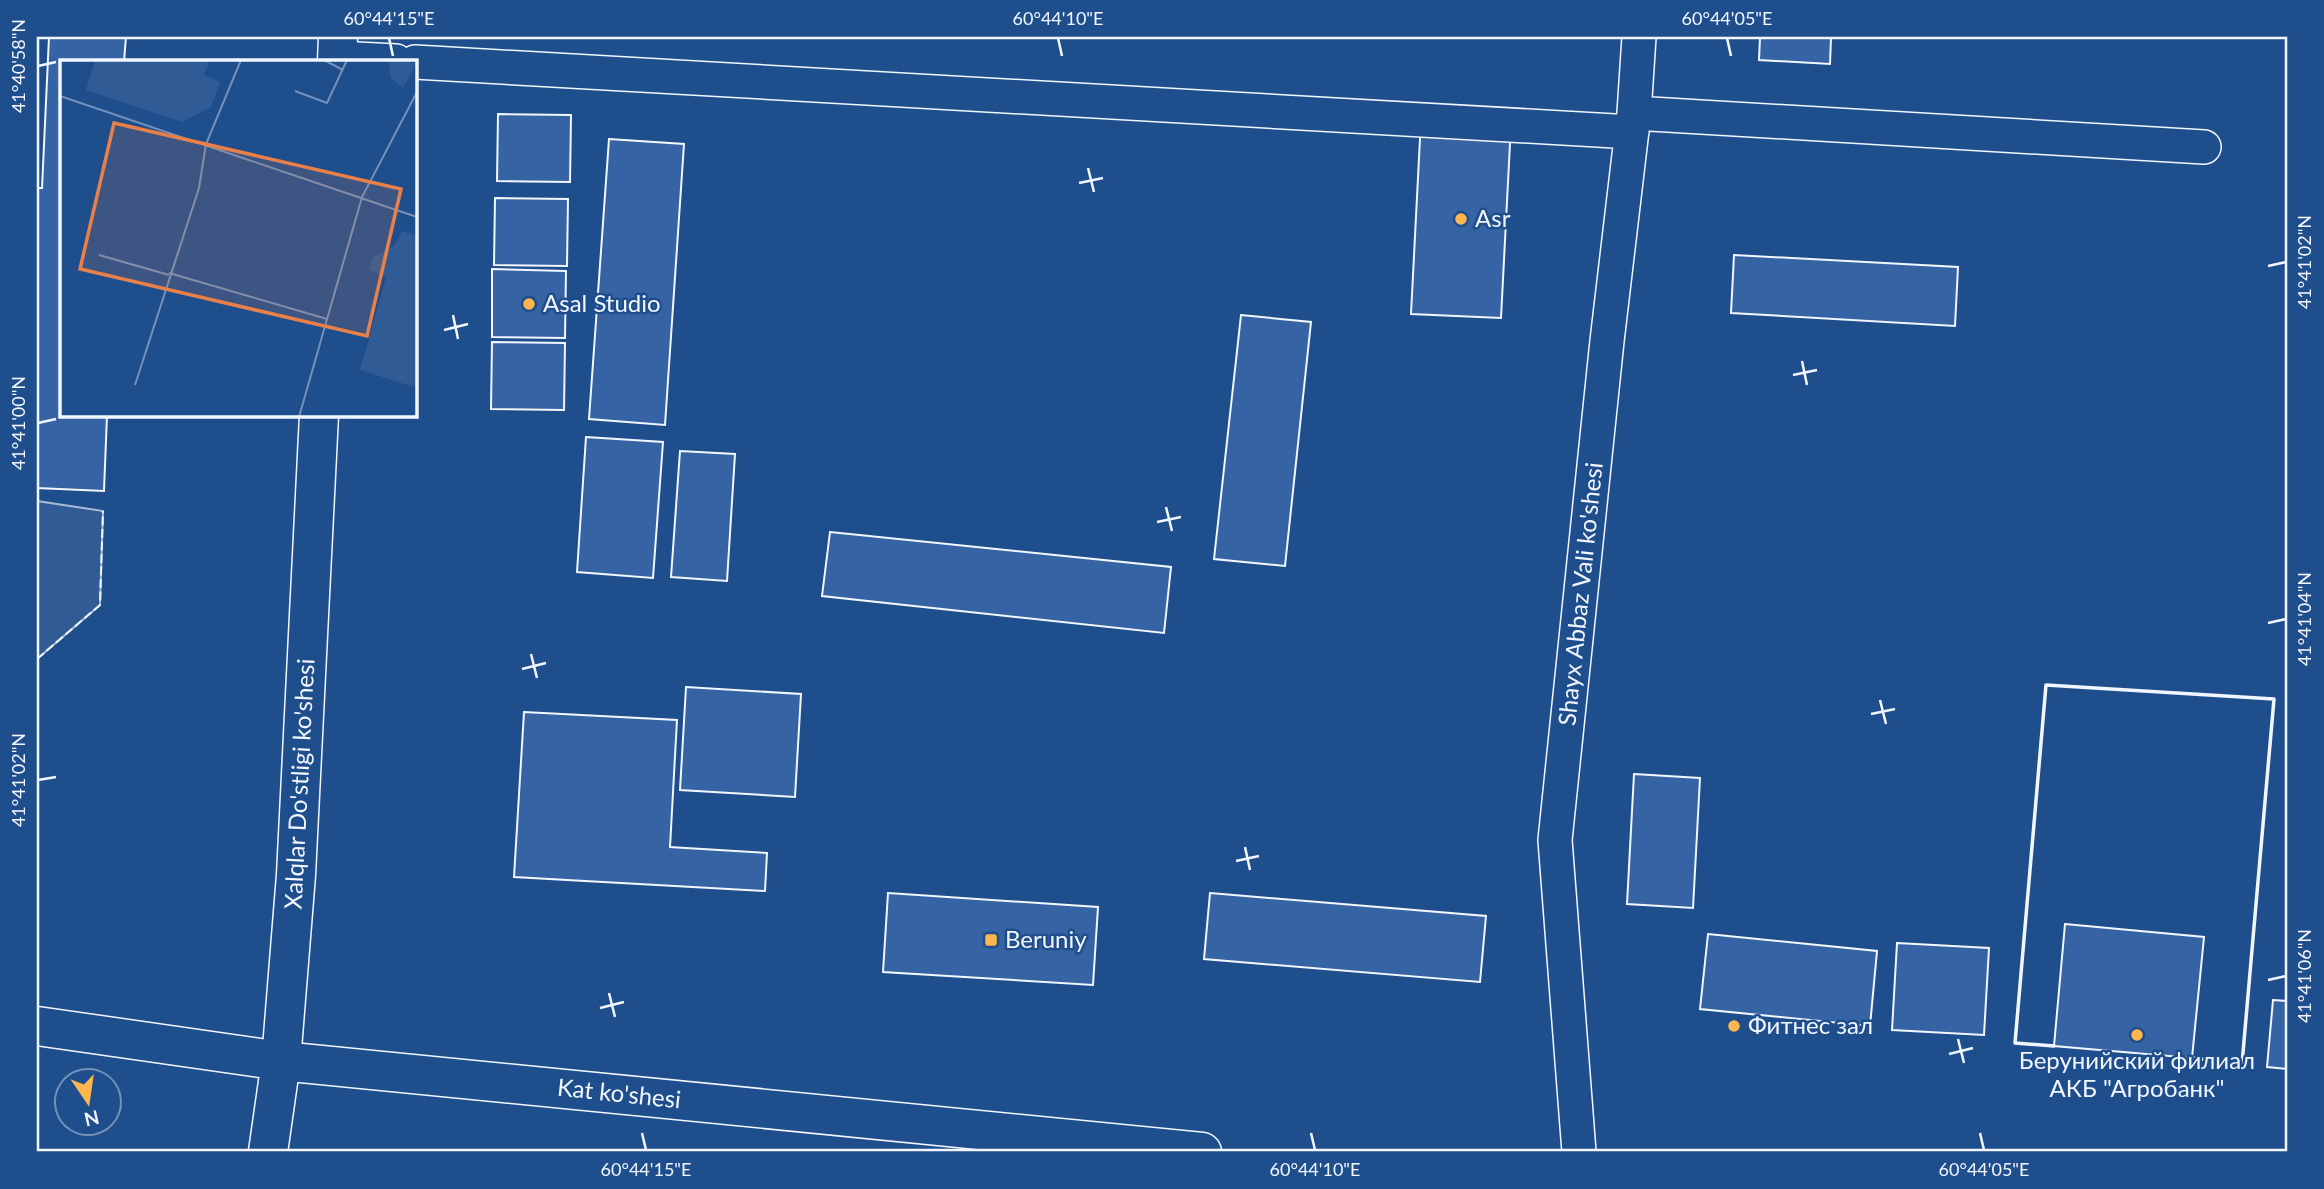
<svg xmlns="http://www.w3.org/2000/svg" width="2324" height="1189" viewBox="0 0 2324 1189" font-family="Lato,sans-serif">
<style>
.built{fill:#305b95;stroke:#a8bbd7;stroke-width:2}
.building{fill:#3563a3;stroke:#f2f6ff;stroke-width:2}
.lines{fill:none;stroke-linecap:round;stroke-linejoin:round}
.minor-casing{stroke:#f2f6ff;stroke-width:36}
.tertiary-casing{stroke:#f2f6ff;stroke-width:41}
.minor{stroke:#1f4e8c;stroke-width:33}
.tertiary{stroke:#1f4e8c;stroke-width:38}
.fence{stroke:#f2f6ff;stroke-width:2;stroke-dasharray:9 3.5;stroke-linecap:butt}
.wall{stroke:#f2f6ff;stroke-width:3.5}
.ticks{fill:none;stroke:#f2f6ff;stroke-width:2.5}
.poi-dot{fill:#ffb74d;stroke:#1f4e8c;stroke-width:2.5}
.labels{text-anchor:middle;stroke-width:5;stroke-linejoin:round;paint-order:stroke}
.poi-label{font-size:24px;fill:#f2f6ff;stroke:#1f4e8c;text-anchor:start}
.street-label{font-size:24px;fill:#f2f6ff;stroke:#1f4e8c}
.inset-road{fill:none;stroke:#7391ba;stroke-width:2}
.view{fill:#ea8049;fill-opacity:0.15;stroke:#ea8049;stroke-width:3.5}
.inset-edge{fill:none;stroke:#f2f6ff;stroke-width:3.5}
.neatline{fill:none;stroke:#f2f6ff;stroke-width:2.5}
.ticks-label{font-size:18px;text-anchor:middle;fill:#f2f6ff}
</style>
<rect width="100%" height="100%" fill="#1f4e8c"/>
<path class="built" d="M37,501L103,511L100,605L37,659Z"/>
<path class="building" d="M49,37H126L124,61H61V415H107L104,491L37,488V188H42Z
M1760,37H1831L1830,64L1759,60Z
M498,114L571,115L570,182L497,181Z
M1421,119L1511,124L1501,318L1411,314Z
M609,139L684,144L665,425L589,419Z
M495,198L568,199L567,266L494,265Z
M1734,255L1958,267L1955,326L1731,313Z
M492,269L566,271L565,338L492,337Z
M1241,315L1311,322L1285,566L1214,559Z
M492,342L565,343L564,410L491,409Z
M586,437L663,442L653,578L577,572Z
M680,451L735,454L727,581L671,577Z
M830,532L1171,567L1164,633L822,596Z
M686,687L801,694L795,797L680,790Z
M524,712L677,720L670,847L767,853L765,891L514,877Z
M1634,774L1700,778L1693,908L1627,904Z
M888,893L1098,907L1093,985L883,972Z
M1210,893L1486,916L1480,982L1204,959Z
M2065,924L2204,937L2192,1058L2054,1046Z
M1708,934L1877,951L1870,1026L1700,1009Z
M1897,943L1989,948L1984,1035L1892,1030Z
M2273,1000L2287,1001V1069L2267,1067Z"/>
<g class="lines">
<defs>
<path id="minor" d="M337,58L396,61
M415,62L1632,132
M1634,113L2204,147
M1579,1152L1555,840L1607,341L1634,113L1639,37"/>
<path id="tertiary" d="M337,61L338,37
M37,1026L281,1061L1202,1152
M268,1152L281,1061L296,875L319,415"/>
</defs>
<use href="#minor" class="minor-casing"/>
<use href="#tertiary" class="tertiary-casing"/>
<use href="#minor" class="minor"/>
<use href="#tertiary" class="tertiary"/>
<path class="fence" d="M37,659L100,605L103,511"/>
<path class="wall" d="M2054,1046L2015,1043L2046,685L2274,699L2242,1064L2192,1058"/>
</g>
<path class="ticks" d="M389,38L393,56M1058,38L1062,56M1727,38L1731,56M38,66L56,62M1088,168L1094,192M1079,183L1103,178M2268,266L2286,262M453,315L458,339M444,330L468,324M1802,361L1807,385M1793,375L1817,370M38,423L56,419M1166,507L1172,531M1157,522L1181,517M2268,623L2286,619M531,654L537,678M522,669L546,663M1880,700L1886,724M1871,714L1895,709M38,780L56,777M1245,847L1250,870M1236,861L1259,856M2268,980L2286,976M609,993L615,1017M600,1008L624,1002M1958,1039L1964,1063M1949,1054L1973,1048M642,1133L646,1150M1311,1133L1315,1150M1980,1133L1984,1150"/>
<g class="poi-dot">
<circle cx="1461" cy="219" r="7"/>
<circle cx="529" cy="304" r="7"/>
<rect x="984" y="933" width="14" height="14" rx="3.5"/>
<circle cx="1734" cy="1026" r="7"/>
<circle cx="2137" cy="1035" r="7"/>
</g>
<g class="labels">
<g class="poi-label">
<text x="1475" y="227">Asr</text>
<text x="543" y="312">Asal Studio</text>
<text x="1005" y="948">Beruniy</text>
<text x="1748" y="1034">Фитнес зал</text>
<text x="2137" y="1069" text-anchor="middle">Берунийский филиал<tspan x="2137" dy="28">АКБ "Агробанк"</tspan></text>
</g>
<g class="street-label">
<text transform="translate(1581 594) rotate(-84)" y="8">Shayx Abbaz Vali ko'shesi</text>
<text transform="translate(300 784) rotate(-87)" y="8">Xalqlar Do'stligi ko'shesi</text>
<text transform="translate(619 1094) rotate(6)" y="8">Kat ko'shesi</text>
</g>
</g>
<g transform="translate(60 60)">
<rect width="357" height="357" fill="#1f4e8c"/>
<path d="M35,0H150L144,15L160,22L151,47L122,62L26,30ZM328,0L357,3L343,28L331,18ZM342,171L357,176V328L300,310L326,217L309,210L312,198L334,186Z" fill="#305b95"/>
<path class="inset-road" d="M264,0L283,10M235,31L267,43L287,0M0,36L357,157M39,195L109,215M109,213L267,259M75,325L139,128L146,84L181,0M239,357L302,137L357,32"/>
<path class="view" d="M54,63L341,129L307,276L20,209Z"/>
<rect width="357" height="357" class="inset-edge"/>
</g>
<rect width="2324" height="1189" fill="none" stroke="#1f4e8c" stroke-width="77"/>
<g transform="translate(88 1102) rotate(167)"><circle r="33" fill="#1f4e8c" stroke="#7391ba" stroke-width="2"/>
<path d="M0-5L12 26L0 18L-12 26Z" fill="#ffb74d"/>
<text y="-10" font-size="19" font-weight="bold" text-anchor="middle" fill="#f2f6ff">N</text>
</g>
<rect x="38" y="38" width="2248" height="1112" class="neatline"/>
<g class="ticks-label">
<text x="389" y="25">60°44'15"E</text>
<text x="1058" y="25">60°44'10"E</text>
<text x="1727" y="25">60°44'05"E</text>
<text transform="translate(19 66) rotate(-90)" y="6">41°40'58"N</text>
<text transform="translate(2305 262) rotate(-90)" y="6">41°41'02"N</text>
<text transform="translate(19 423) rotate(-90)" y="6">41°41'00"N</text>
<text transform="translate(2305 619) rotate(-90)" y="6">41°41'04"N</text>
<text transform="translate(19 780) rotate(-90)" y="6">41°41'02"N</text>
<text transform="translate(2305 976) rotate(-90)" y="6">41°41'06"N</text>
<text x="646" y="1176">60°44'15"E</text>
<text x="1315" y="1176">60°44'10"E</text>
<text x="1984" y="1176">60°44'05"E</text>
</g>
</svg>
